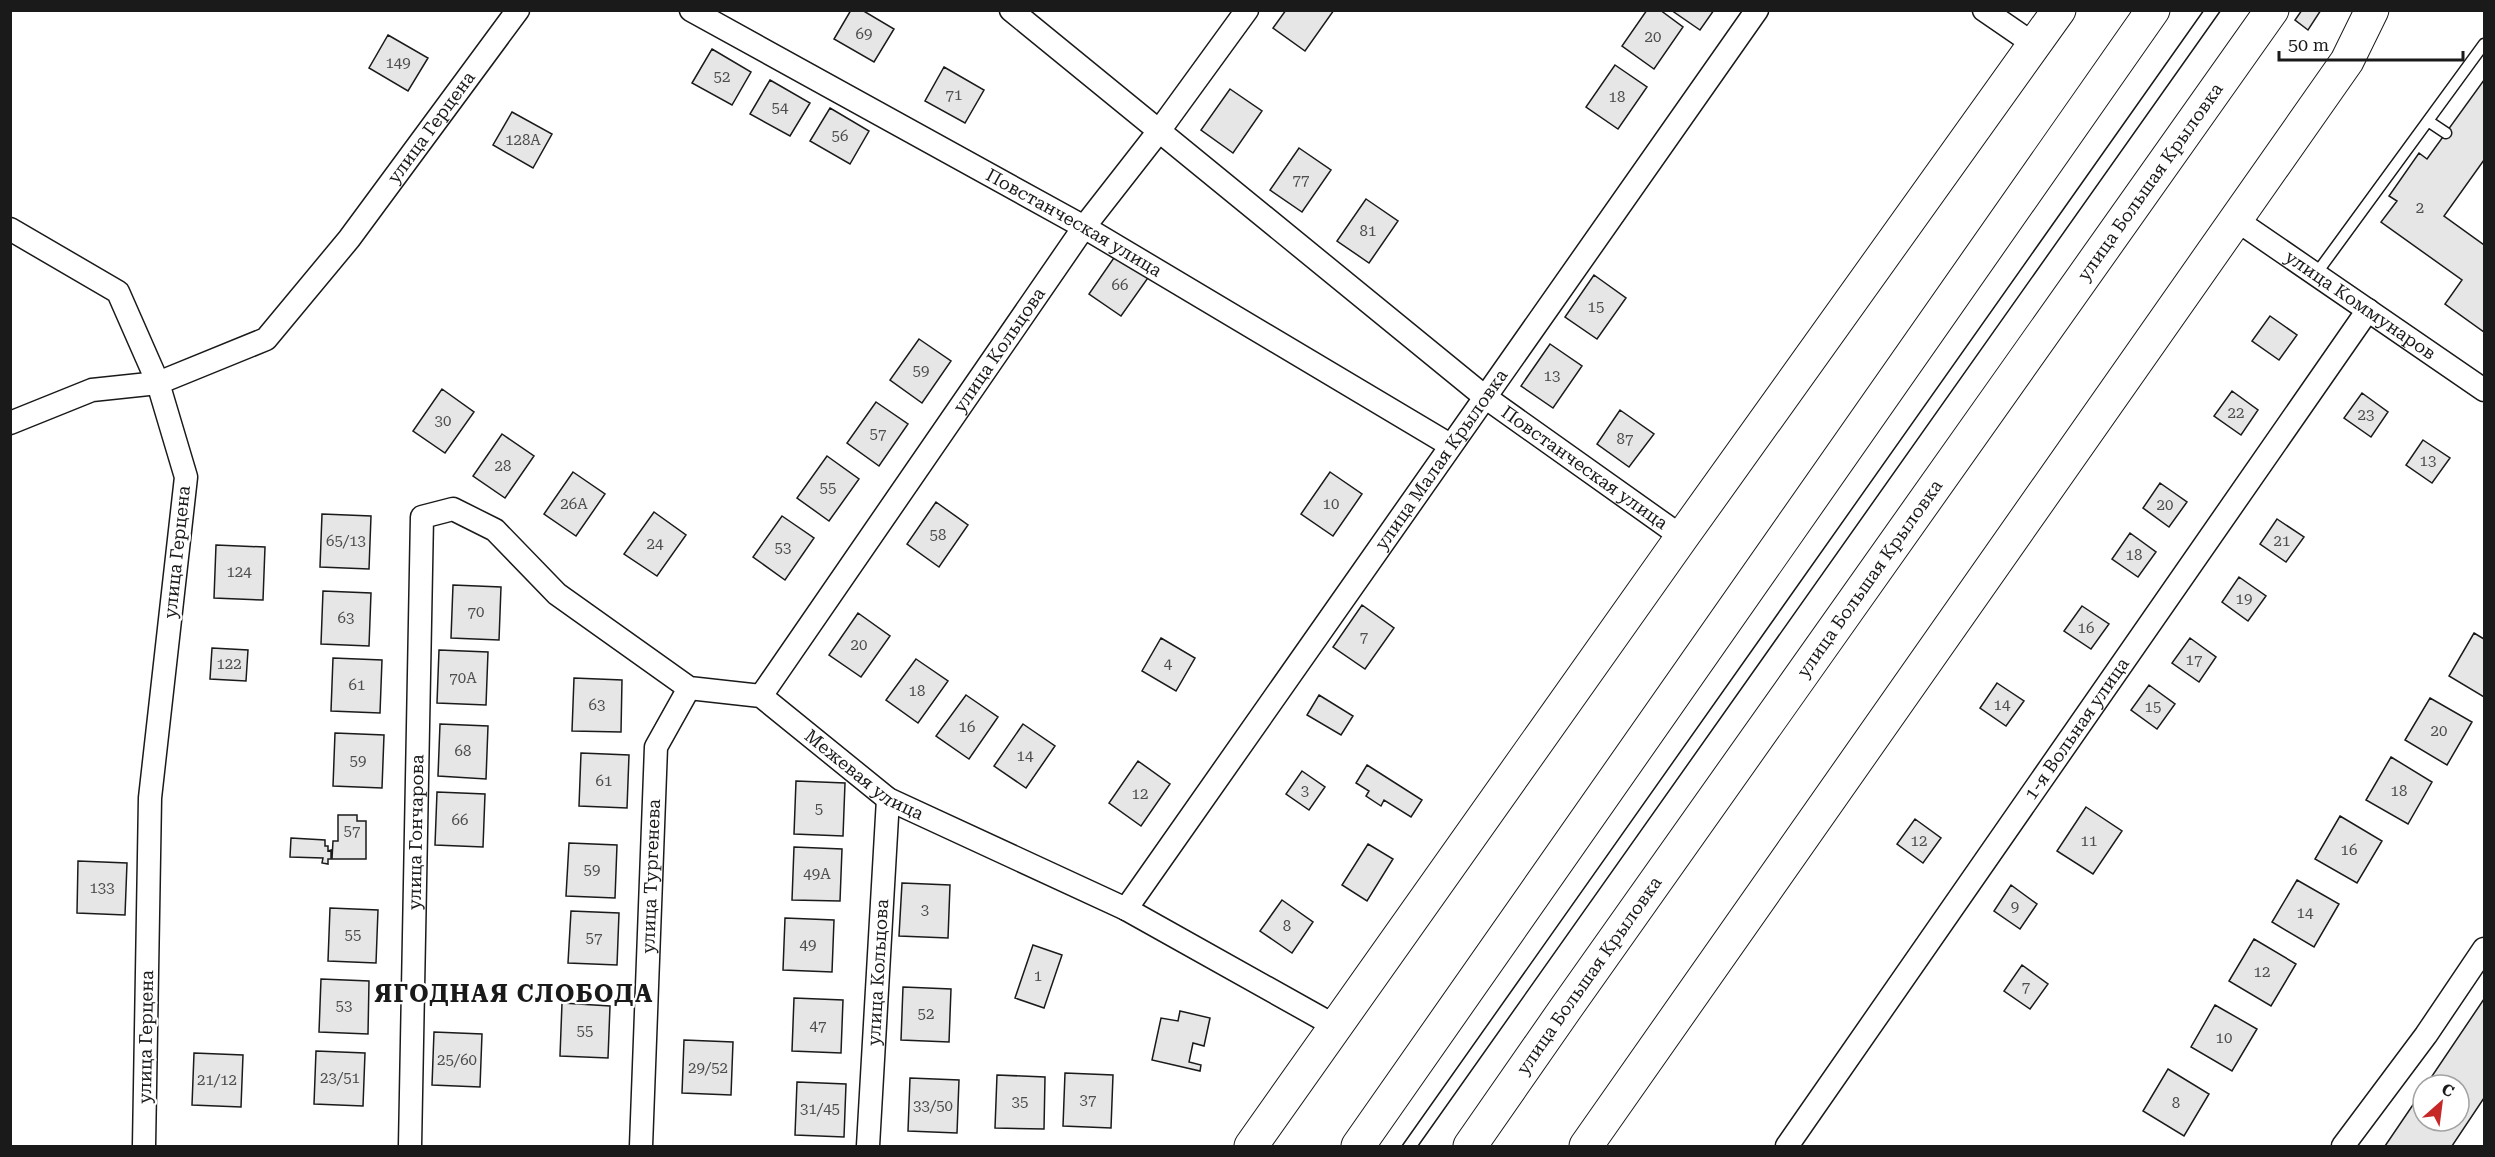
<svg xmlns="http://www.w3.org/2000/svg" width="2495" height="1157" viewBox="0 0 2495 1157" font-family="'Roboto Serif',serif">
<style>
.building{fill:#e6e6e6;stroke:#1a1a1a;stroke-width:1.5}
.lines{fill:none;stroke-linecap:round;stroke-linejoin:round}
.lane-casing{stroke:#1a1a1a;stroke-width:13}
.street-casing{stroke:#1a1a1a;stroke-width:25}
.primary-casing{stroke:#1a1a1a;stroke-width:35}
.lane{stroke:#fff;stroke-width:10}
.street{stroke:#fff;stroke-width:22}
.primary{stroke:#fff;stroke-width:33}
.tram{stroke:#1a1a1a;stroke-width:1.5}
.labels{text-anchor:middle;stroke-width:4.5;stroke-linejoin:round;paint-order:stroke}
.number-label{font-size:15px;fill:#4d4d4d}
.street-label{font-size:18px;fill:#1a1a1a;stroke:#fff}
.district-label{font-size:24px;font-weight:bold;letter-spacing:1.5px;fill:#1a1a1a;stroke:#fff}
</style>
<rect width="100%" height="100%" fill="#fff"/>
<path class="building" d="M851,10H862L894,29L874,62L834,39Z
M1286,10H1334L1305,51L1273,28Z
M1647,10H1660L1683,27L1654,69L1622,46Z
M1671,10H1714L1700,30Z
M2302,10H2321L2308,30L2295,20Z
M388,35L428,58L408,91L369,68Z
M712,49L751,72L732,105L692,83Z
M1615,65L1647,87L1618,129L1586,107Z
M944,67L984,90L965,123L925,101Z
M770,80L810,103L790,136L750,114Z
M2484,80V160L2444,216L2484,245V332L2445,304L2462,280L2381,222L2397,201L2389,196L2419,153L2427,159Z
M1230,89L1262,111L1233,153L1201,130Z
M830,108L869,131L850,164L810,141Z
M512,112L552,134L533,168L493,145Z
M1299,148L1331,170L1302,212L1270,190Z
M1366,199L1398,221L1369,263L1337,241Z
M1118,252L1150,275L1121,316L1089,294Z
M1594,275L1626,298L1597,339L1565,317Z
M2270,316L2297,335L2279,360L2252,341Z
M919,339L951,361L922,403L890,380Z
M1550,344L1582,366L1553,408L1521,386Z
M442,389L474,412L445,453L413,431Z
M2232,391L2258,410L2241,435L2214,416Z
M2362,393L2388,412L2371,437L2344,418Z
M876,402L908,424L879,466L847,443Z
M1620,410L1654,434L1629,467L1597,444Z
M502,434L534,456L505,498L473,476Z
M2423,440L2450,458L2432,483L2406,465Z
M827,456L859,479L829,521L797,498Z
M573,472L605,494L576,536L544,514Z
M1330,472L1362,494L1333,536L1301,514Z
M2160,483L2187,502L2169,527L2143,508Z
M936,502L968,525L939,567L907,544Z
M654,512L686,535L657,576L624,554Z
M322,514L371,516L369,569L320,567Z
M782,516L814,538L785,580L753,557Z
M2277,519L2304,537L2286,562L2260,544Z
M2130,533L2156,552L2138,577L2112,559Z
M216,545L265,547L263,600L214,598Z
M2239,577L2266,596L2248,621L2222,602Z
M453,585L501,587L499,640L451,638Z
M323,591L371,593L369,646L321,644Z
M1362,605L1394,628L1365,669L1333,647Z
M2082,606L2109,624L2091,649L2064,631Z
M858,613L890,636L861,677L829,655Z
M2474,633L2484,639V697L2449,676Z
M1161,638L1195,658L1176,691L1142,671Z
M2190,638L2216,657L2199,682L2172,663Z
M212,648L248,650L246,681L210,679Z
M439,650L488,652L486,705L437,703Z
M333,658L382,660L380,713L331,711Z
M916,659L948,681L918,723L886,700Z
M574,678L622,680L621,732L572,731Z
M1997,683L2024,701L2006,726L1980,708Z
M2149,685L2175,704L2157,729L2131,710Z
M966,695L998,717L969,759L936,736Z
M1319,695L1353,716L1341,735L1307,715Z
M2430,698L2472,722L2447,765L2405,740Z
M440,724L488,726L486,779L438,776Z
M1023,724L1055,746L1026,788L994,766Z
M335,733L384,735L382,788L333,786Z
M581,753L629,755L627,808L579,806Z
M2391,757L2432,782L2408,824L2366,800Z
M1138,761L1170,784L1141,826L1109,803Z
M1367,765L1422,800L1411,817L1384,800L1381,806L1366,796L1369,791L1356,783Z
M1302,771L1325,787L1309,810L1286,794Z
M796,781L845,783L843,836L794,834Z
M437,792L485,794L483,847L435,845Z
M2086,807L2122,831L2093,874L2057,851Z
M338,815H357V821H366V859H332L333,841H338Z
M2340,816L2382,841L2357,883L2315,859Z
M1915,819L1941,838L1923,863L1897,844Z
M291,838L325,840V846H328V851L331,850V859H328V864L322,863L323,858L290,857Z
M569,843L617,845L615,898L566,896Z
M1368,844L1393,859L1367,901L1342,885Z
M794,847L842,849L840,901L792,900Z
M78,861L127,863L125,915L77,913Z
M2297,880L2339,904L2314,947L2272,922Z
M902,883L950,885L948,938L899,936Z
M2011,885L2037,904L2020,929L1994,911Z
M1282,900L1313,922L1292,953L1260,931Z
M330,908L378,910L376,963L328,961Z
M571,911L619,913L617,965L568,963Z
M785,918L834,920L832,972L783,970Z
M2254,939L2296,964L2271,1006L2229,981Z
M1033,945L1062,955L1044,1008L1015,998Z
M2022,965L2048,984L2030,1009L2004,991Z
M321,979L369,981L368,1034L319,1032Z
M903,987L951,989L949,1042L901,1040Z
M794,998L843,1000L841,1053L792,1051Z
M2484,999V1098L2452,1146H2385L2423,1090V1121H2459V1085H2426Z
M562,1003L610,1006L608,1058L560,1056Z
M2215,1005L2257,1029L2232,1071L2191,1047Z
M1180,1011L1210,1018L1204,1046L1193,1043L1189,1062L1201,1065L1200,1071L1152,1060L1161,1018L1178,1021Z
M434,1032L482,1034L480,1087L432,1085Z
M684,1040L733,1042L731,1095L682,1093Z
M316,1051L365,1053L363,1106L314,1104Z
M194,1053L243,1055L241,1107L192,1105Z
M2168,1069L2209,1094L2184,1136L2143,1111Z
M1065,1073L1113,1075L1111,1128L1063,1126Z
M997,1075L1045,1077L1044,1129L995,1128Z
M910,1078L959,1080L957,1133L908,1131Z
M797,1082L846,1084L844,1137L795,1135Z"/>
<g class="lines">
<defs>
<path id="lane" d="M2428,121L2446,133
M2316,274L2484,44"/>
<g id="street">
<path id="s1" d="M691,10L1084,227L1450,445"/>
<path id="s2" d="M1011,10L1485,397L1682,537"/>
<path d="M1984,10L2035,45"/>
<path id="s3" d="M2235,219L2484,390"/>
<path d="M10,229L118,292L158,383L186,477L150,798L144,1146"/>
<path id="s4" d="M10,423L92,390L158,383L266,339L349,239L518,10"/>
<path id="s5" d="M761,696L1084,227L1159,131L1247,10"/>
<path id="s6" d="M1126,909L1757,10"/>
<path id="s7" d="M410,1146L422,517L453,509L495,530L557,594L689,688L761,696L888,799L1126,909L1335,1026"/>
<path id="s8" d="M641,1146L656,747L689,688"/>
<path id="s9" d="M868,1146L888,799"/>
<path id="s10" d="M1787,1146L2368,310"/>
<path d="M2343,1146L2426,1035L2484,949"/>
</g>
<g id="primary">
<path d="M1251,1146L1682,537L2059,10"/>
<path d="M1358,1146L2153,10"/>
<path id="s11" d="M1470,1146L1566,1008L2272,10"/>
<path d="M1586,1146L2347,61L2372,10"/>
</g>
</defs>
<use href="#lane" class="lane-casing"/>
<use href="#street" class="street-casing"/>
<use href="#primary" class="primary-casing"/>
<use href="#lane" class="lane"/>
<use href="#street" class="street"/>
<use href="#primary" class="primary"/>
<path class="tram" d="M1402,1146L2204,10
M1418,1146L2221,10"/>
</g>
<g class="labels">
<g class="number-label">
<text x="864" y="39">69</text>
<text x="1653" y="42">20</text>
<text x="398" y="68">149</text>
<text x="722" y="82">52</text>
<text x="954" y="100">71</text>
<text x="1617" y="102">18</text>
<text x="780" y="113">54</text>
<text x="840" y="141">56</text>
<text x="523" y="145">128А</text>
<text x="1301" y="185">77</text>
<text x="2420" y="213">2</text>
<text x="1368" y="236">81</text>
<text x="1120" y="290">66</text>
<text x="1596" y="312">15</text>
<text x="921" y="376">59</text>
<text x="1552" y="381">13</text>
<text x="2236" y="418">22</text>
<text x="2366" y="420">23</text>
<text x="443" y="426">30</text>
<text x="878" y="439">57</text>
<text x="1625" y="444">87</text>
<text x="2428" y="466">13</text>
<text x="503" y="471">28</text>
<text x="828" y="493">55</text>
<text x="574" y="509">26А</text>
<text x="1331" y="509">10</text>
<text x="2165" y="510">20</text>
<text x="938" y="540">58</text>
<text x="346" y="546">65/13</text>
<text x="2282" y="546">21</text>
<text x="655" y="549">24</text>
<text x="783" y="553">53</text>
<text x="2134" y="560">18</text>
<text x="239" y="577">124</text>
<text x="2244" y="604">19</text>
<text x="476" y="617">70</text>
<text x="346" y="623">63</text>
<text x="2086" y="633">16</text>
<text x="1364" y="642">7</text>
<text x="859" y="650">20</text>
<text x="2194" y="665">17</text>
<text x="229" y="669">122</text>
<text x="1168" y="669">4</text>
<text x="463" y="683">70А</text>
<text x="357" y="690">61</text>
<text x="917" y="696">18</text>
<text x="597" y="710">63</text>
<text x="2002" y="710">14</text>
<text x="2153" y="712">15</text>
<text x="967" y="732">16</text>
<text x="2439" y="736">20</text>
<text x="463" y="756">68</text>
<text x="1025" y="761">14</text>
<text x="358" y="766">59</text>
<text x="604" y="786">61</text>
<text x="1305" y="796">3</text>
<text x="2399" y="796">18</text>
<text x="1140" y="799">12</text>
<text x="819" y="814">5</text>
<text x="460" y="825">66</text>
<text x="352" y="836">57</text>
<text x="1919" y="846">12</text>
<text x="2089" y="846">11</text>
<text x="2349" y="855">16</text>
<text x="592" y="875">59</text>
<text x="817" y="879">49А</text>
<text x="102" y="893">133</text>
<text x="2015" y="912">9</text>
<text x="925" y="915">3</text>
<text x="2305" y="918">14</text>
<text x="1287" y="931">8</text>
<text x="353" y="940">55</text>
<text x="594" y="943">57</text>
<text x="808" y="950">49</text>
<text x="2262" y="977">12</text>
<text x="1038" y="981">1</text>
<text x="2026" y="992">7</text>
<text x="344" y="1011">53</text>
<text x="926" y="1019">52</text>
<text x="818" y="1031">47</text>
<text x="585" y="1036">55</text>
<text x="2224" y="1043">10</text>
<text x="457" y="1065">25/60</text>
<text x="708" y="1073">29/52</text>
<text x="340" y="1083">23/51</text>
<text x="217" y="1085">21/12</text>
<text x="1088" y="1105">37</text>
<text x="1020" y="1107">35</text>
<text x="2176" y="1108">8</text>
<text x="933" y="1111">33/50</text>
<text x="820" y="1114">31/45</text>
</g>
<g class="street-label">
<text dy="6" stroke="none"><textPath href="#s4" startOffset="540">улица Герцена</textPath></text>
<text dy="6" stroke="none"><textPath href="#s11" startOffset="1180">улица Большая Крыловка</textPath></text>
<text dy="6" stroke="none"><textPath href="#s1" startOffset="438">Повстанческая улица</textPath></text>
<text dy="6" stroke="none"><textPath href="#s3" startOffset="152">улица Коммунаров</textPath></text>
<text dy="6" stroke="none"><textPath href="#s5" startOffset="420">улица Кольцова</textPath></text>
<text dy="6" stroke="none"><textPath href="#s6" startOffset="549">улица Малая Крыловка</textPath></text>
<text dy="6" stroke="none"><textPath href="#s2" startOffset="734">Повстанческая улица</textPath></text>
<text transform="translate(177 552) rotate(-84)" y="6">улица Герцена</text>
<text dy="6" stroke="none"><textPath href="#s11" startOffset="694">улица Большая Крыловка</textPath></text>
<text dy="6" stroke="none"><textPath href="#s10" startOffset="508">1-я Вольная улица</textPath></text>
<text dy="6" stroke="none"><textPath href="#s7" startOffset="1162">Межевая улица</textPath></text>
<text dy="6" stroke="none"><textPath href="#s7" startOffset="314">улица Гончарова</textPath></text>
<text dy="6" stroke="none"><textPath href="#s8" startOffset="270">улица Тургенева</textPath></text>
<text dy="6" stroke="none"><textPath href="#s9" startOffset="174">улица Кольцова</textPath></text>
<text dy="6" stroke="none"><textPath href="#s11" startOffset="208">улица Большая Крыловка</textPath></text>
<text transform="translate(146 1037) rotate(-89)" y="6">улица Герцена</text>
</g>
<g class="district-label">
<text x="514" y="1002">ЯГОДНАЯ СЛОБОДА</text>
</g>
</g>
<rect width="2495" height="1157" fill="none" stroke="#1a1a1a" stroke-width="24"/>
<g transform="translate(2441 1103) rotate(28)"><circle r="28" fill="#ffffff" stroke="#a3a3a3" stroke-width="1.5"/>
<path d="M0-4.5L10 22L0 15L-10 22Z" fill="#c62828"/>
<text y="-9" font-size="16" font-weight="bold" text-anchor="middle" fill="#1a1a1a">С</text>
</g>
<path d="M2279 51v9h184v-9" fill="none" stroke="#1a1a1a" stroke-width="3"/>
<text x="2288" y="51" font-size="18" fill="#1a1a1a" stroke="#ffffff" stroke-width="4.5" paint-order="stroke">50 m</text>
</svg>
